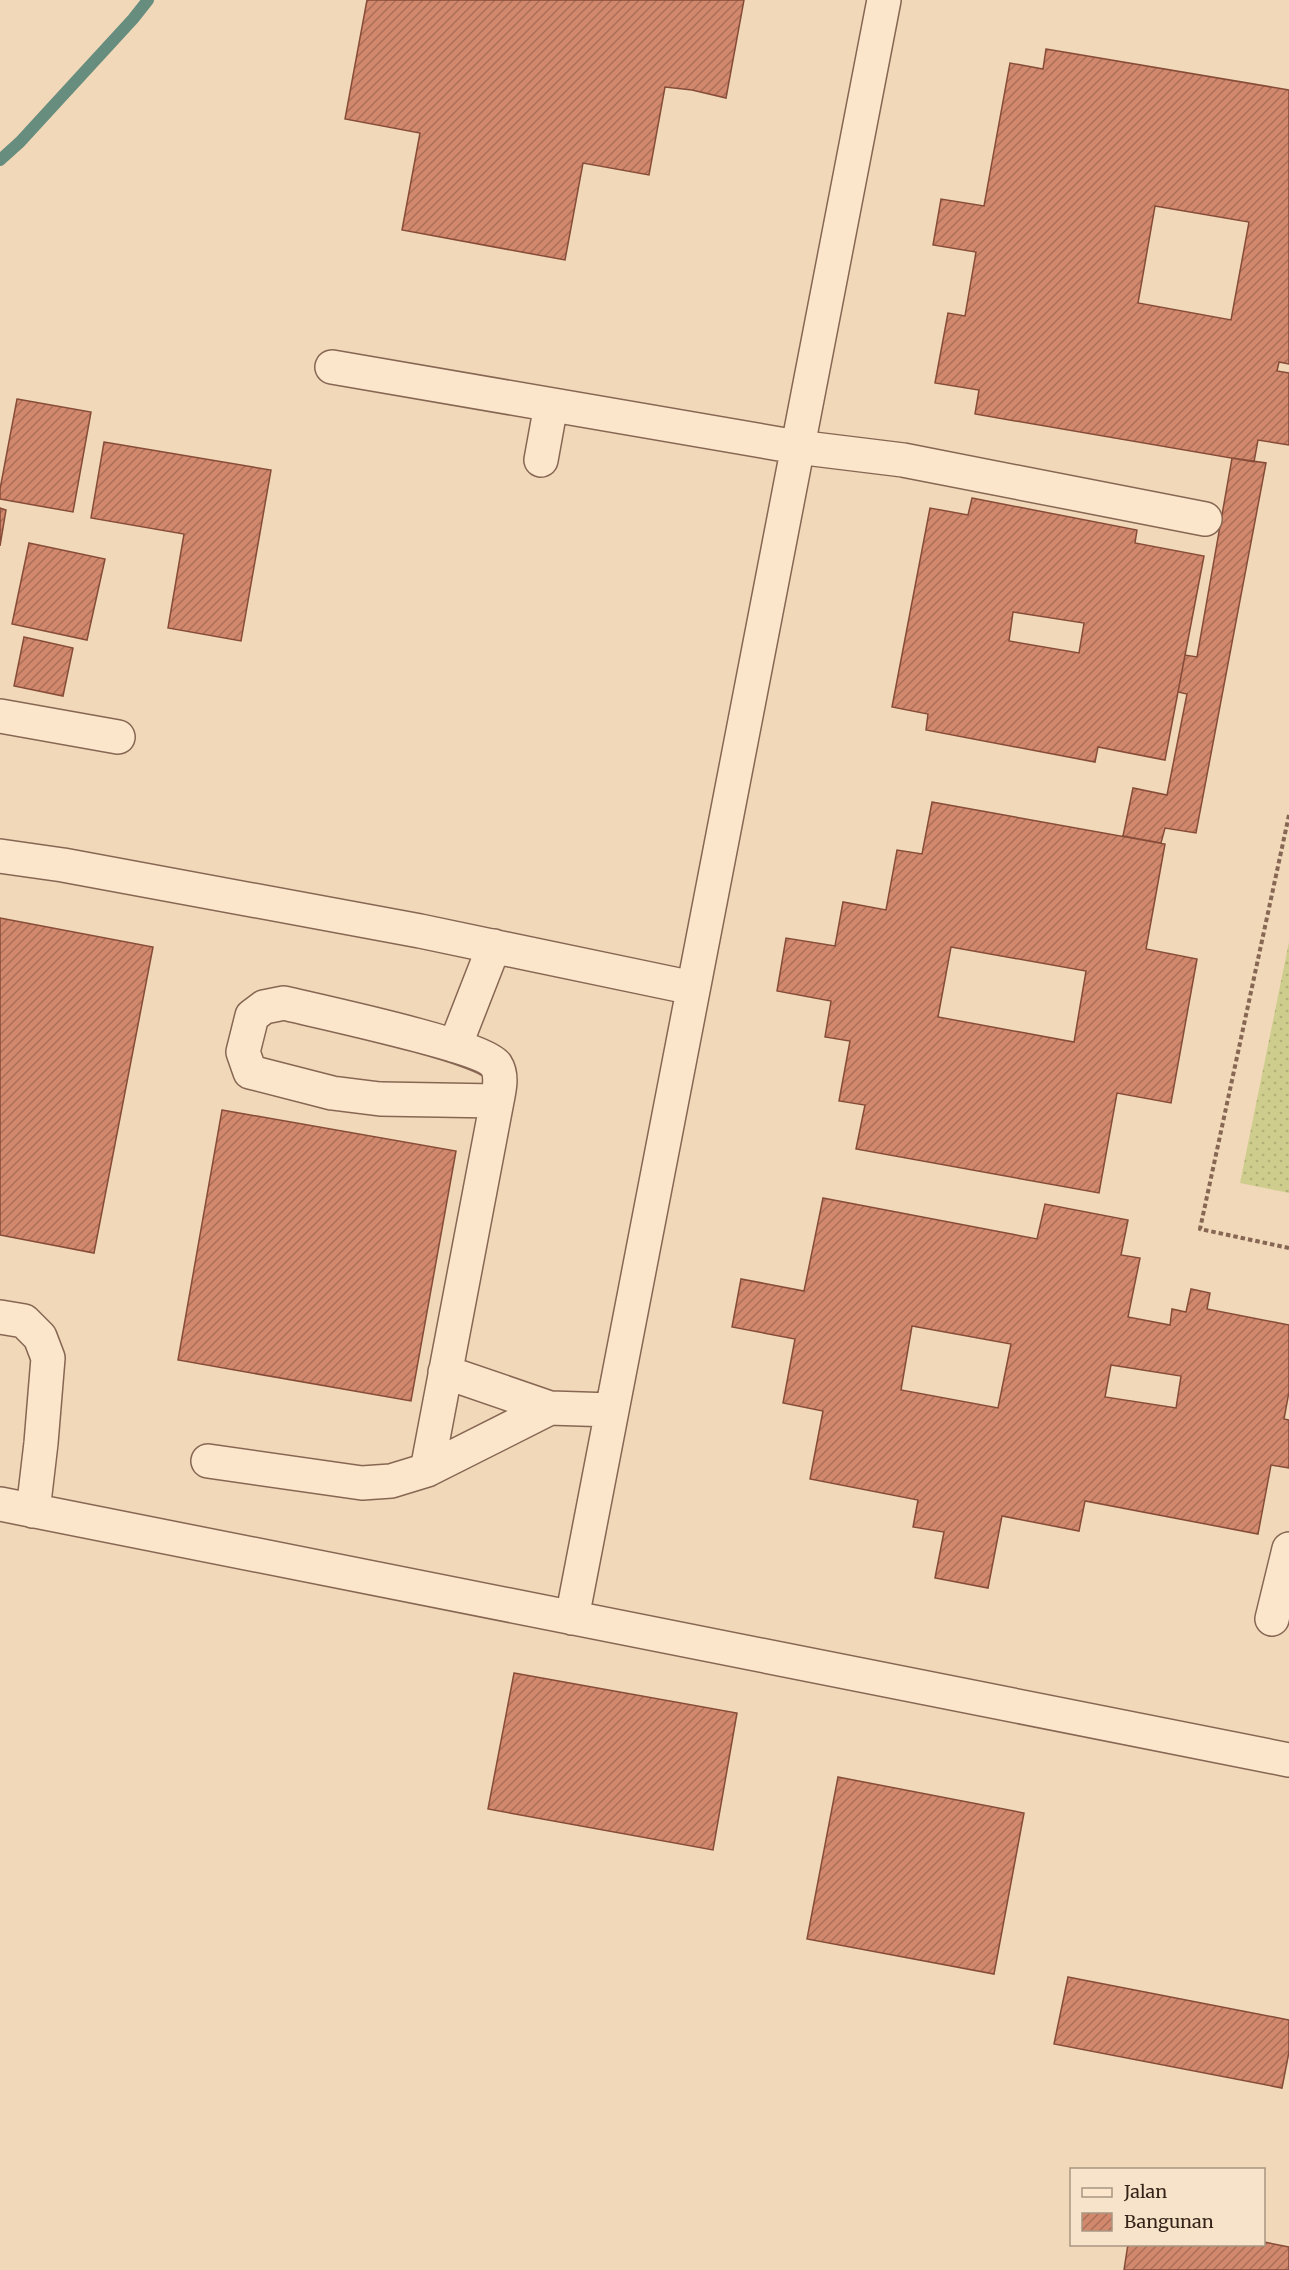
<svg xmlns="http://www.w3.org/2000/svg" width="1289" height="2270" viewBox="0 0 1289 2270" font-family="Merriweather,serif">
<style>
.grass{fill:url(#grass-dots)}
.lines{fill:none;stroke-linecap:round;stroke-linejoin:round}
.stream{stroke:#668d7e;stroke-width:12}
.building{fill:url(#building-hatch);stroke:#874c38;stroke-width:1.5;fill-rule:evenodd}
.minor-casing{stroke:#876753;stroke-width:36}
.path{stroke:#876753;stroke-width:4;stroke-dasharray:4.5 3;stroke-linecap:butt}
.minor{stroke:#fbe6cc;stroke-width:33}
</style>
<defs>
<pattern id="grass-dots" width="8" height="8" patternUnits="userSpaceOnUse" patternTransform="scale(1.5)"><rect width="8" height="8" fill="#cecd8d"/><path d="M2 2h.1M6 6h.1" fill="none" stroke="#b2b079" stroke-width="1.8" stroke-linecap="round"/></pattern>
<pattern id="building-hatch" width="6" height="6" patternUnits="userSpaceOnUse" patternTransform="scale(1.5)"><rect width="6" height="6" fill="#d1886c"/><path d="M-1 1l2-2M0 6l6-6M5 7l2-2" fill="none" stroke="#aa6f58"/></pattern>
</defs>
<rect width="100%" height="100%" fill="#f0d8b9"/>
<path class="grass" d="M1289,942V1193L1240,1183Z"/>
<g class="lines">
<path class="stream" d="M0,160L20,142L133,19L148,0"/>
</g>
<path class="building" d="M367,0H744L726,98L692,90L665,87L649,175L583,163L565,260L402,230L420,133L345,119Z
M1046,49L1289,90V364L1279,362L1277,371L1289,373V445L1258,440L1254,462L975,414L979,390L935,383L948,313L965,316L976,252L933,245L941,199L984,206L1010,63L1043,69ZM1155,206L1249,222L1231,320L1138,303Z
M17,399L91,412L73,512L0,499V489Z
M104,442L271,470L241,641L168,628L184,534L91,518Z
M1232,458L1266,463L1196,833L1165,828L1161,843L1123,836L1133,788L1167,795L1187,694L1178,692L1185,655L1197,657Z
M972,498L1137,530L1135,543L1204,556L1165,760L1098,747L1095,762L926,730L928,714L892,707L930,508L968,515ZM1013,612L1084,623L1079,653L1009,641Z
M0,508L6,510L0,546Z
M29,543L105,559L87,640L12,624Z
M24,637L73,648L63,696L14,686Z
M932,802L1165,844L1146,949L1197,959L1171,1103L1117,1093L1099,1193L856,1149L865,1105L839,1101L850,1041L825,1037L831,1001L777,991L786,938L835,946L843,902L886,910L897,850L922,854ZM951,947L1086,971L1074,1042L938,1017Z
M0,918L153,947L94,1253L0,1235Z
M222,1110L456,1151L411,1401L178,1360Z
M823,1198L1037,1239L1045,1204L1128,1220L1121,1255L1140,1258L1128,1317L1170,1325L1172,1309L1186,1312L1191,1289L1210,1293L1207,1309L1289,1325V1392L1284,1419L1289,1420V1468L1271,1465L1258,1534L1085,1501L1079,1531L1002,1516L988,1588L935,1578L944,1532L913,1527L918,1500L810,1479L823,1411L783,1403L795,1339L732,1327L741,1279L804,1291ZM912,1326L1011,1344L998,1408L901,1390ZM1111,1365L1181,1376L1176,1408L1105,1397Z
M514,1673L737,1713L713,1850L488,1809Z
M838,1777L1024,1813L994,1974L807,1939Z
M1068,1977L1289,2020V2052L1282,2088L1054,2044Z
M1264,2242L1289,2247V2270H1124L1128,2244H1264Z"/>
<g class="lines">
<defs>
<path id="minor" d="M332,367L797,447L903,460L1205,519
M541,460L551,405
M0,716L118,737
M0,856L63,865L420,931L693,988
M455,1046L494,946
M0,1317L24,1321L40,1337L48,1358L41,1443L33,1511
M445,1372L550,1408L612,1410
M208,1461L362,1483L391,1481L427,1470L550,1408
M427,1470L497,1101C499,1090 503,1076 496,1065C482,1046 317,1011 284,1003L264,1007L252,1016L243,1052L250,1072L332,1093L380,1099L497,1101
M0,1504L1289,1760
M572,1618L884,0
M1272,1619L1289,1549"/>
</defs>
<use href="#minor" class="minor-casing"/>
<path class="path" d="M1289,815L1200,1229L1289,1248"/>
<use href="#minor" class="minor"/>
</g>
<rect x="1070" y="2168" width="195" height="78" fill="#f7e3c9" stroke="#a99683" stroke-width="1.5"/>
<rect x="1082" y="2188" width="30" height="9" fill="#fbe6cc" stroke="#a99683" stroke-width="1.5"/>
<text x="1124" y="2198" font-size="18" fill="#352319">Jalan</text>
<rect x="1082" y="2213" width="30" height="18" fill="url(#building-hatch)" stroke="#a99683" stroke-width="1.5"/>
<text x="1124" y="2228" font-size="18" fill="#352319">Bangunan</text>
</svg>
